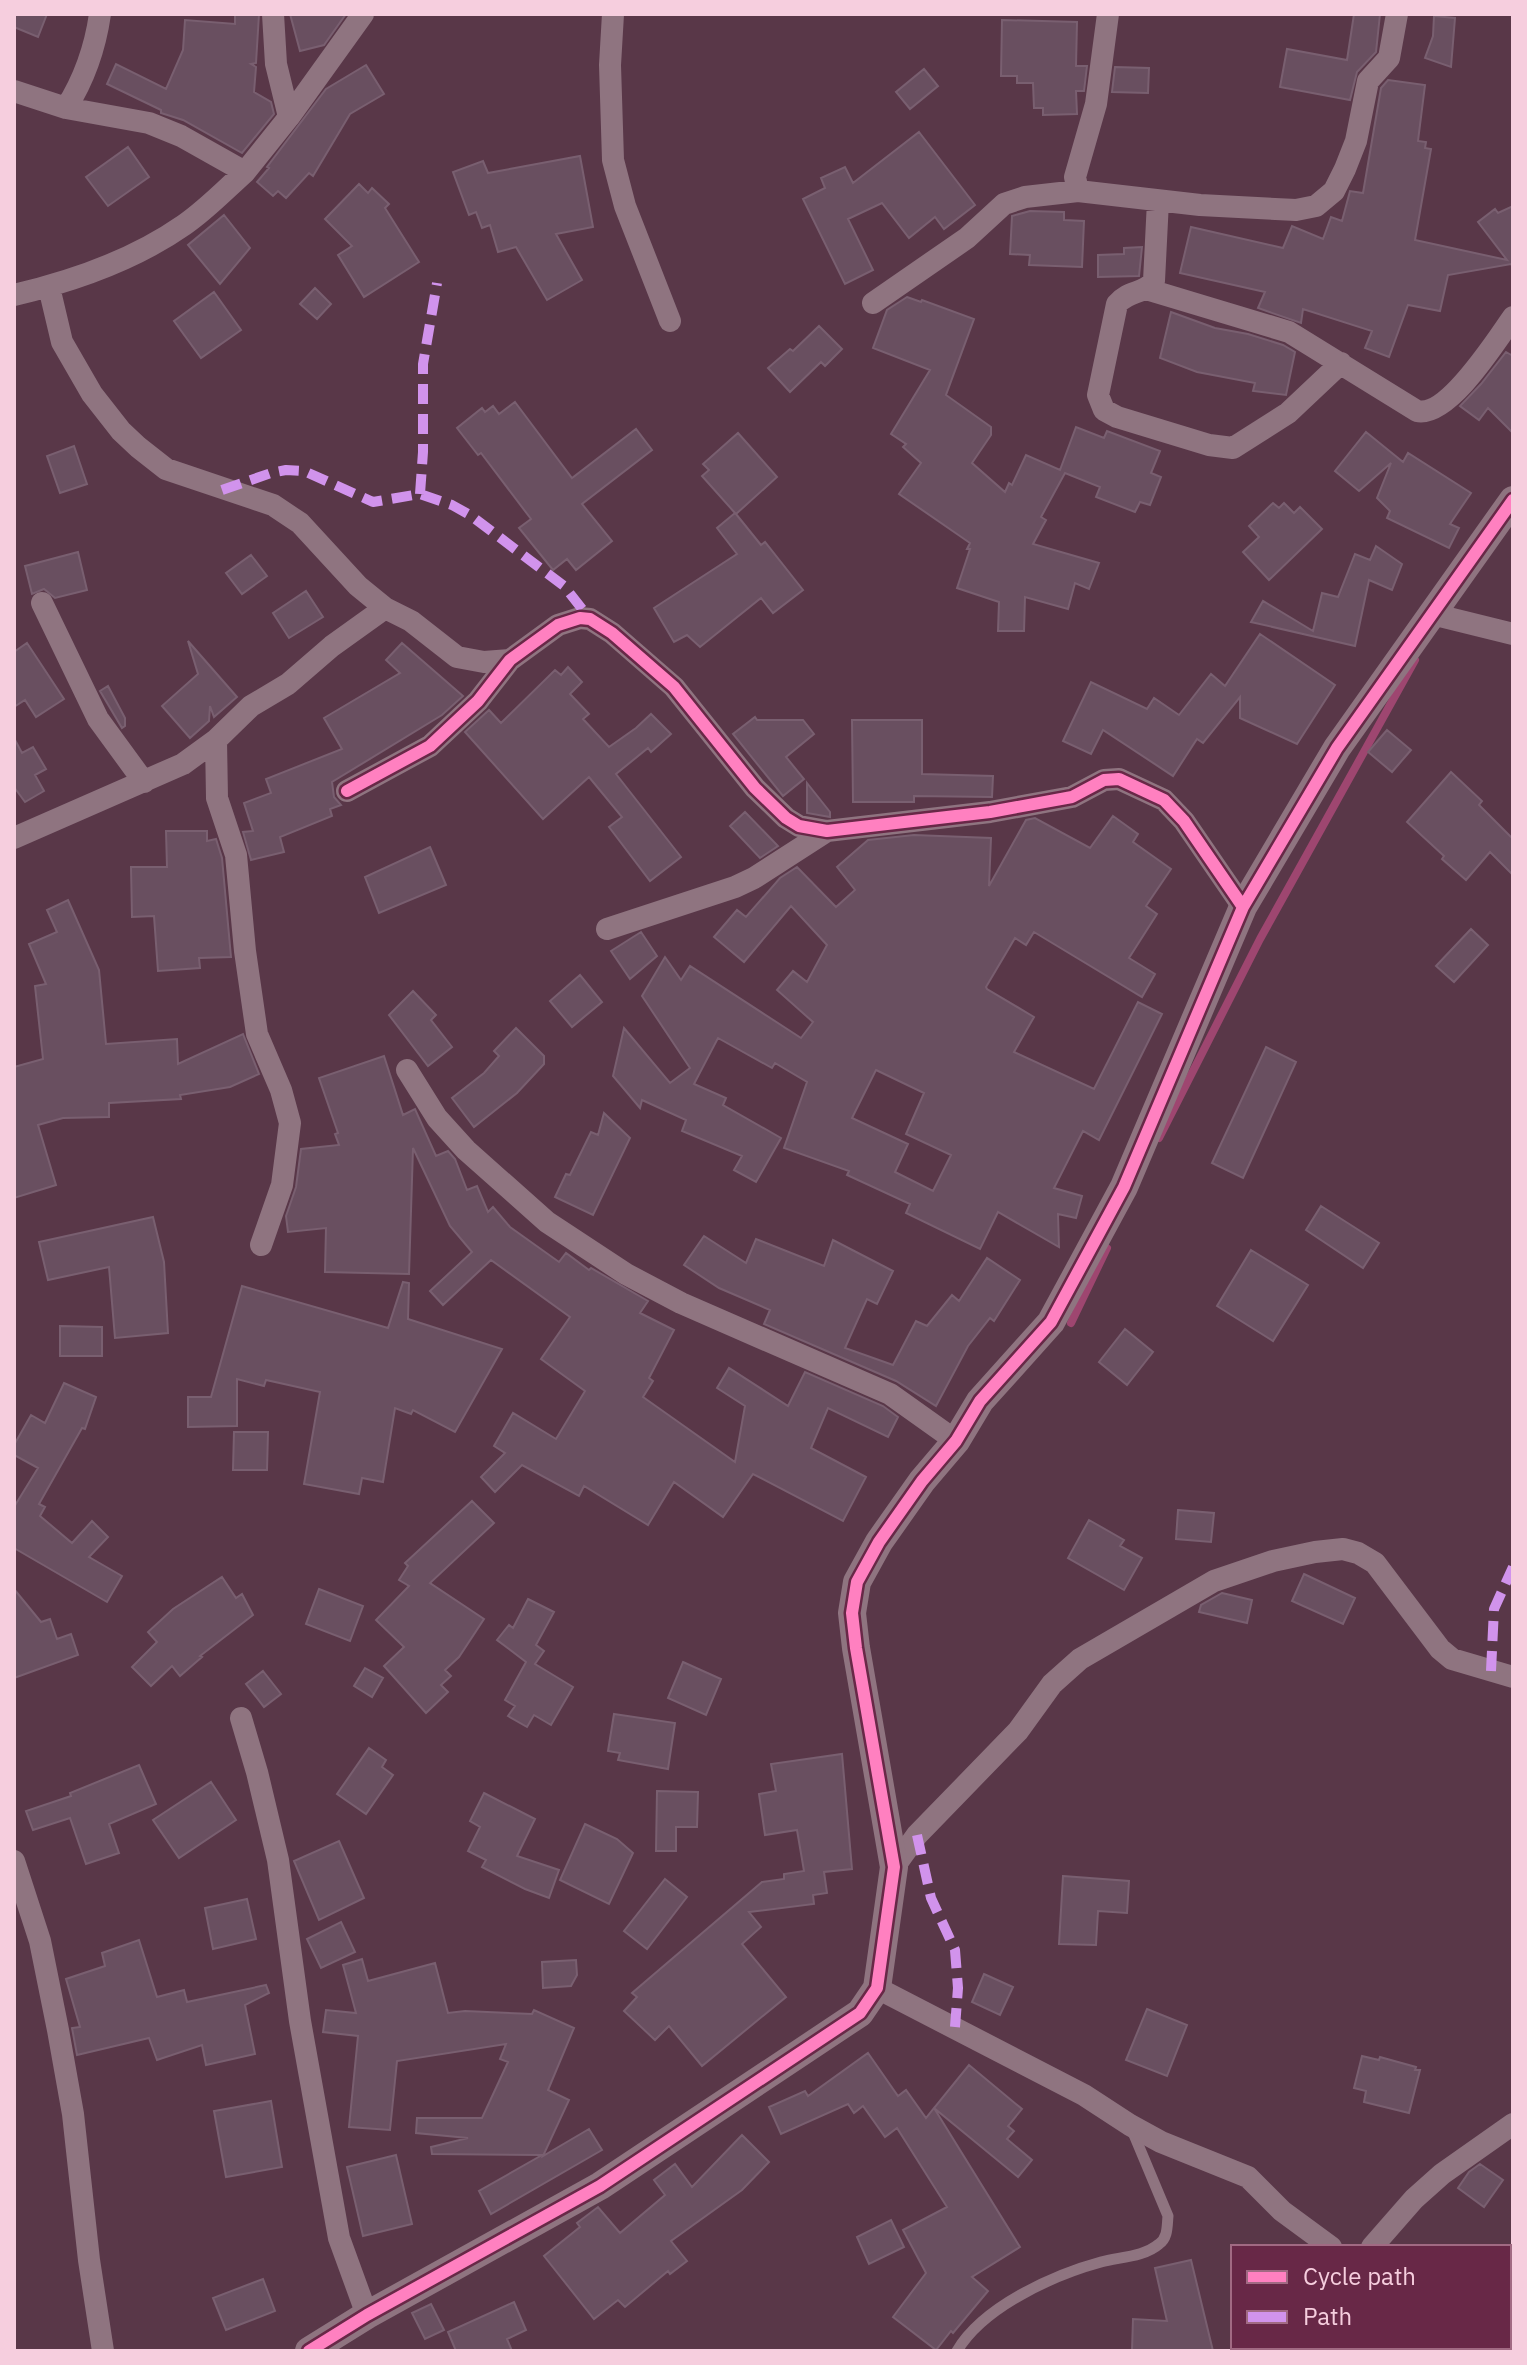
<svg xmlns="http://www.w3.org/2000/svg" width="1527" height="2365" viewBox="0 0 1527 2365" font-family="'IBM Plex Sans',sans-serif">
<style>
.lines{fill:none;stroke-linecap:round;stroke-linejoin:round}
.stream{stroke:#9e4670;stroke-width:8}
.building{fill:#694f60;stroke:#795f70;stroke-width:2;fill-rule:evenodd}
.service{stroke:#8f7480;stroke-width:11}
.minor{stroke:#8f7480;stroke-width:22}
.tertiary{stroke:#8f7480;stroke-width:28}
.quiet{stroke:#d193ec;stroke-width:10;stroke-dasharray:20 10;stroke-linecap:butt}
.cycleway-casing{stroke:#682847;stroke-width:17}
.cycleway{stroke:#ff80c0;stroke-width:12}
</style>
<rect width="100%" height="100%" fill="#593748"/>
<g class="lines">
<path class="stream" d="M1159,1138L1260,939L1415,660
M1071,1323L1107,1248"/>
</g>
<path class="building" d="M14,14H47L38,37L14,27Z
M235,14H259L256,63L251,64L256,67L254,92L271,102L274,114L242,153L183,120L161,113V110L107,84L116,64L166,89L183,50L185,20L235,24Z
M290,14H346L324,45L300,51Z
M1354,14H1380L1376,52L1357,72L1350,100L1280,87L1287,49L1347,60Z
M1434,16L1455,18L1451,67L1425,58L1433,36Z
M1002,20L1077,22L1076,66H1087L1084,91H1076L1077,114L1043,115V108H1034L1033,83H1017V76H1001Z
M366,65L384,94L350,114L313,176L309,173L286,198L278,191L273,196L257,182L269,168L267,167L326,89Z
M1115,67L1149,68L1148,93L1112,92Z
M924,69L938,86L910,109L896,92Z
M1388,80L1425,85L1418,141L1426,142L1425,148L1431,149L1415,240L1507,260L1478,222L1495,209L1498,213L1513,206V267L1511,264L1448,275L1440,311L1408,305L1389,357L1365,348L1372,331L1303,309L1301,323L1258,308L1265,292L1180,273L1191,227L1283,248L1292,226L1323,239L1331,217L1342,221L1350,191L1363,193L1381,88Z
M919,132L975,205L944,229L935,217L909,238L882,203L848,219L873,270L845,284L803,199L825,188L821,178L845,167L853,183Z
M128,147L149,177L108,206L86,177Z
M580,156L593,227L556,234L582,280L547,300L516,247L498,252L490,225L482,228L476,212L469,215L453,172L483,161L488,173Z
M359,184L368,193L372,188L389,204L385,208L419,262L364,297L338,255L352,246L325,219Z
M1030,211L1064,212V220L1084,221L1082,267L1029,265L1030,255L1010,254L1012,216Z
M224,215L250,248L220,284L188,245Z
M1142,247L1139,276L1098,277V255L1124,254V248Z
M315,288L331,304L317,319L300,304Z
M214,292L241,330L201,358L174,321Z
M907,297L921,302L922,300L974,319L946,395L991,427V435L972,463L1005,492L1009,483L1012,485L1026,455L1060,470L1076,427L1104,438L1107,431L1160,451L1151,473L1161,477L1150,505L1140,502L1135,512L1096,497L1100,487L1065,473L1041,517L1046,520L1033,544L1099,563L1089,589L1075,583L1068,609L1025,597L1024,631H998L999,602L957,588L970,549H967L970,543L899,494L921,463L903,447L906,444L891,434L930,370L873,348L887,310Z
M1171,312L1215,328L1248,334L1283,345L1295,352L1286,395L1253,391L1255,383L1197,372L1160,358Z
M819,326L842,349L825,366L821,362L790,392L768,368L790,349L793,351Z
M1506,352L1513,356V433L1488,408L1479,420L1460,406L1481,384Z
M515,402L572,478L636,429L652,450L582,504L612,541L576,570L567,559L553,570L519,528L531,519L481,453L478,455L457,428L482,408L485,412L493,406L499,414Z
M1366,432L1403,462L1408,453L1471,493L1450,524L1459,528L1449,548L1387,518L1390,511L1377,498L1391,463L1359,491L1335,471Z
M738,433L777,477L736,514L761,545L765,542L803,590L773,613L761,598L700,647L687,635L674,642L654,608L737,554L717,528L735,513L702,476L709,470L703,464Z
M74,446L87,484L60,493L47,456Z
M1273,503L1279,508L1284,503L1294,513L1300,507L1322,529L1269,580L1243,552L1259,537L1249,526Z
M1376,546L1402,564L1392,590L1369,580L1355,646L1251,622L1263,601L1313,631L1322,593L1338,597L1355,554L1370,560Z
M78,552L87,590L55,598L44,589L32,594L25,566Z
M251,555L267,576L242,594L226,573Z
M306,591L323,617L289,638L273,613Z
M1260,634L1335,685L1297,744L1240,718V697L1203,743L1197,739L1173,776L1103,730L1091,754L1063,741L1091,682L1147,709L1154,698L1179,715L1211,674L1225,686Z
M188,641L237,697L214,717L210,706L209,721L190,738L162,706L198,674Z
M27,643L64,699L36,717L25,700L14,707V652Z
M402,643L463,696L442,715L332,782L334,797L341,805L330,809L332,816L280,837L284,852L251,860L243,832L253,831L244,803L271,793L266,779L342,749L324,718L400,673L386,660Z
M568,667L582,682L570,694L589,714L583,719L609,747L636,728L651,714L671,734L651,752L648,748L616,774L681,857L650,881L609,827L622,817L589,777L543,819L465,732L489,710L501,723L555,670L561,675Z
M108,686L125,718V726L122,728L100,691Z
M755,717L757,720H803L814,734L786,757L804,779L783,796L733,734Z
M852,720H922V774L993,776L992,797L914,796V802H853Z
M1387,730L1411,750L1392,772L1368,752Z
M14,738L22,753L33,747L46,769L35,775L44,791L25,802L14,787Z
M1451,772L1482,801L1479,805L1513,839V875L1490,852L1466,880L1442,859L1444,856L1407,822Z
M807,783L830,812V817L807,813Z
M745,812L778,846L760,858L730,826Z
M1113,816L1138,834L1133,842L1171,869L1146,906L1157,914L1129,958L1155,974L1142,997L1034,932L1026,945L1015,938L986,987L987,989L1034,1017L1014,1052L1094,1089L1138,1002L1162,1014L1099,1140L1083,1131L1054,1188L1082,1196L1076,1218L1058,1214L1059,1247L998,1212L980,1249L906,1213L910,1204L847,1175L849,1171L784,1148L807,1082L775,1063L772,1068L718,1038L694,1084L726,1098L723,1105L781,1138L756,1182L734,1170L742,1156L682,1131L686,1120L642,1100L640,1108L613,1076L624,1028L670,1083L690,1068L642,996L665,957L681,980L690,966L801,1038L813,1022L777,990L793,971L807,982L827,945L791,906L744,962L714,937L737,910L746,917L780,878L797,867L836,907L855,890L837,867L868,840L914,835L991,838L989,886L1026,820L1035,818L1090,848ZM876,1070L924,1093L906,1134L951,1155L933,1191L895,1172L908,1144L852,1118Z
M166,831H207V841L216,839L222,858L231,957L199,958L200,968L158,971L154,916L132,917L131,867H167Z
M430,847L446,885L379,913L365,877Z
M68,900L99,970L106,1044L177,1039L178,1064L243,1034L259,1074L230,1087L180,1095L181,1099L109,1103V1117L63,1118L38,1125L56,1185L14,1198V1067L43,1059L35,986L46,984L29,944L57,932L47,910Z
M1471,929L1488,945L1454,982L1436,966Z
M641,932L657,956L630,979L611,951Z
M580,975L602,1002L572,1027L550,1001Z
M413,991L436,1015L431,1020L452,1047L428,1066L389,1015Z
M516,1028L544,1056V1064L517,1093L474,1127L452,1098L484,1073L499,1056L494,1051Z
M1266,1047L1296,1062L1243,1178L1212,1163Z
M384,1056L403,1115L415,1109L436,1156L448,1151L455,1159L467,1190L477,1186L488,1212L493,1207L510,1227L559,1262L566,1253L589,1270L591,1268L648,1301L640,1313L674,1330L649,1378L653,1381L643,1397L684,1426L735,1462L745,1406L717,1388L729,1368L788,1406L805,1372L883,1406L898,1417L888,1437L828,1408L811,1448L866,1477L843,1521L753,1474L723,1517L674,1482L648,1525L584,1486L579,1496L522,1465L495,1492L481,1477L505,1453L494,1446L513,1413L556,1439L585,1391L541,1359L570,1317L491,1260L443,1305L430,1291L472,1252L450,1226L413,1148L409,1274L325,1272L326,1228L288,1232L286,1216L296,1187L301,1149L339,1145L335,1134L338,1133L319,1078Z
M604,1113L630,1138L593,1215L555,1197L566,1174L570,1175L591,1132L598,1135Z
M1321,1206L1379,1243L1363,1268L1306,1230Z
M153,1217L164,1262L168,1333L115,1338L109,1267L48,1280L39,1242Z
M704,1236L746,1263L756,1239L824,1266L833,1240L893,1271L877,1304L867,1299L845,1348L893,1365L916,1321L927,1326L952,1295L959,1301L987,1258L1020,1280L994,1321L990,1318L968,1346L936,1406L896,1381L764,1324L770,1310L719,1288L684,1265Z
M1251,1250L1308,1285L1273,1341L1217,1306Z
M403,1282L409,1283L408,1319L502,1349L455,1432L413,1410L411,1414L395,1408L383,1482L362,1478L359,1494L304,1484L320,1392L266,1380L264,1386L237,1379V1426L188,1427V1397H211L242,1286L388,1328Z
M60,1326L102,1327V1356H60Z
M1125,1329L1153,1352L1127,1385L1099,1362Z
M64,1383L96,1397L85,1429L82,1428L39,1504L45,1507L40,1516L72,1543L92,1521L108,1537L89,1557L122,1576L107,1602L14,1548V1507L38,1468L14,1455V1445L31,1415L45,1423Z
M234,1432H268L267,1470H233Z
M472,1501L494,1523L430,1583L484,1619L459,1657L445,1670L451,1676L441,1685L448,1692L426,1713L384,1666L404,1647L376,1620L409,1586L399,1580L408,1566L405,1563Z
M1178,1510L1214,1513L1211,1542L1176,1539Z
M1089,1520L1124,1540L1120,1546L1142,1558L1124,1590L1068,1558Z
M1304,1574L1355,1598L1343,1624L1292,1601Z
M222,1577L236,1598L242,1594L253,1615L200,1656L202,1657L180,1676L172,1666L151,1686L132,1667L157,1642L148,1632L173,1609Z
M14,1589L41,1622L50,1619L57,1639L71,1634L78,1655L14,1678Z
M319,1589L363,1606L350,1641L306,1624Z
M1222,1593L1252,1600L1247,1623L1199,1612L1201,1605Z
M528,1599L554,1612L536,1645L544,1651L535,1664L573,1687L551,1725L534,1715L527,1727L508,1716L515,1706L505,1700L526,1662L497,1640L509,1625L513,1628Z
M683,1662L721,1679L706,1715L668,1698Z
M365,1668L383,1678L372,1697L354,1686Z
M263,1671L281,1694L264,1707L246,1684Z
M614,1714L675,1723L668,1769L618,1760L620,1753L608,1751Z
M369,1748L386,1760L382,1767L393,1775L366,1814L337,1794Z
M842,1754L852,1869L824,1872L827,1893L813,1895L814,1904L749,1912L761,1927L742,1944L786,1997L702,2066L669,2026L655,2040L624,2011L637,1997L632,1993L762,1882L784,1879V1874L804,1871L797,1830L765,1835L759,1794L776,1791L771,1764Z
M139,1765L156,1804L109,1824L119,1853L86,1864L70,1818L33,1830L26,1811L71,1796L70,1793Z
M211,1782L236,1820L179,1858L153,1820Z
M657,1791L698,1792L697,1827H676V1851H656Z
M484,1793L535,1819L517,1856L559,1870L549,1898L525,1889L482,1867L486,1860L468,1851L480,1827L470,1821Z
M585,1824L617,1839L633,1853L609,1904L560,1880Z
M339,1841L364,1898L319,1920L294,1861Z
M1063,1876L1129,1881L1127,1913L1098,1911L1096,1945L1059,1944Z
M665,1879L687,1897L647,1949L624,1931Z
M247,1899L256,1939L213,1949L205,1908Z
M341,1922L355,1952L321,1968L307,1939Z
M139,1940L157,1997L184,1990L187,2002L266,1985L269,1993L245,2005L255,2054L206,2065L202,2045L157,2060L149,2038L77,2055L72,2028L80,2027L66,1979L105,1966L102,1953Z
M362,1959L368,1981L435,1963L448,2013L465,2011L532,2014L534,2010L574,2028L548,2090L569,2100L543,2156L589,2129L602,2150L491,2214L479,2191L542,2155L432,2154L431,2147L468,2138L416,2133L417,2118H482L508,2062L500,2059L506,2044L397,2061L390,2130L349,2127L358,2036L323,2032L326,2010L356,2013L343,1965Z
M576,1960L577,1975L571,1986L543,1988L542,1962Z
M984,1974L1013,1987L1000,2015L972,2002Z
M1147,2009L1187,2025L1167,2076L1126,2060Z
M868,2053L898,2096L906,2090L926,2118L934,2108L1020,2247L972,2277L988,2291L953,2333L951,2331L936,2350L893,2317L926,2273L903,2230L947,2207L897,2128L885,2137L863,2106L854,2113L848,2104L781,2134L769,2107L805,2091L808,2096Z
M1362,2056L1379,2060L1380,2057L1416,2067L1415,2070H1420L1409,2113L1364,2102L1366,2091L1354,2088Z
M969,2065L1022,2109L1008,2126L1014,2131L1007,2139L1032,2160L1018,2177L934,2108Z
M271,2101L282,2167L226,2177L214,2111Z
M742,2135L769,2162L742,2190L671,2241L687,2261L670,2274L668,2271L625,2307L618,2300L594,2319L544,2256L580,2227L577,2223L598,2207L620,2233L665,2195L654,2180L675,2164L692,2187Z
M396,2155L412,2224L363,2236L347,2167Z
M1480,2164L1503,2180L1484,2207L1458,2188L1469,2172Z
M891,2220L904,2247L869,2264L857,2237Z
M1191,2260L1213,2351H1132L1133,2319L1167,2321L1155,2268Z
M263,2279L275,2311L226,2330L213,2298Z
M514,2302L526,2330L507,2339L512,2351H456L448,2332Z
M431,2304L444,2330L425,2339L412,2313Z"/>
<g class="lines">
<path class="service" d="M957,2351C983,2307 1053,2275 1101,2262C1119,2257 1144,2257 1159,2244C1168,2238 1167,2226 1168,2216L1132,2130"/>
<path class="minor" d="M273,14L276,64L289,117
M613,14L610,65L613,160L625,206L670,321
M1108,14L1096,104L1075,177L1078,191L1200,205L1296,210L1316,206L1334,191L1345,169L1356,141L1368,81L1389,58L1397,14
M14,91L66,108L149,123L181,136L245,172L289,117L363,14
M66,108C85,78 95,49 100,14
M1158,201L1154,281C1145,294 1128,290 1117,304L1098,395L1104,410L1117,417L1209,445L1233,448L1288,413L1341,363
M49,287L62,342L92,394L121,431L138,447L166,469L273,505L300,523L358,586L385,608L411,621L457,657L484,662L510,660
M1146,289L1289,332L1417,411C1448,418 1496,341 1513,317
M14,295C74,281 134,260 184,225C206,210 225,190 245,172
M873,303L967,238L1004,204L1025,197L1078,191
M42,603L98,719L144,782
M1432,614L1513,634
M216,740L217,798L236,855L245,951L257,1034L281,1090L290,1123L282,1185L261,1245
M347,791L430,746L478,701L510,660L558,625L580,618L590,619L612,633L674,687L755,788L786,818L799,826L827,831L990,812L1072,797L1104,780L1119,779L1164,800L1184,821L1243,907
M14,838L183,764L216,740L251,706L288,684L332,646L385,608
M607,929L735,887L754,878L827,831
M407,1070L437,1118L466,1150L547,1222L626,1274L681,1303L890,1394L956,1441
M241,1718L257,1772L278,1860L300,2021L339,2238L367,2315
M14,1861L40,1941L58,2030L73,2114L89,2260L103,2351
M894,1867L917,1835L1018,1731L1052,1684L1080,1659L1214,1581L1273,1561L1315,1552L1343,1549L1358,1553L1375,1563L1440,1649L1452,1659L1513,1677
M877,1988L1084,2095L1130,2125L1161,2142L1248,2177L1282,2211L1331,2247
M1372,2247L1414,2199L1442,2174L1513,2124"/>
<path class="tertiary" d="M309,2351L367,2315L600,2186L860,2013L877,1988L894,1867L856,1648L852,1613L857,1582L879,1542L922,1481L956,1441L980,1401L1051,1322L1124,1187L1243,907L1337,748L1513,500"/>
<path class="quiet" d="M222,490L271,473L286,470L304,471L373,502L420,494L452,505L470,515L564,586L590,619
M420,494L423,452V364L437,283
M1491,1671L1494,1609L1513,1567
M917,1835L931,1898L955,1950L958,1988L955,2027
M1388,2347L1390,2351"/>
<defs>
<path id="cycleway" d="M347,791L430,746L478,701L510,660L558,625L580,618L590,619L612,633L674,687L755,788L786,818L799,826L827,831L990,812L1072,797L1104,780L1119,779L1164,800L1184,821L1243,907
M309,2351L367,2315L600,2186L860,2013L877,1988L894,1867L856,1648L852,1613L857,1582L879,1542L922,1481L956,1441L980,1401L1051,1322L1124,1187L1243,907L1337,748L1513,500"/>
</defs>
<use href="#cycleway" class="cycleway-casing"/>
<use href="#cycleway" class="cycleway"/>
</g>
<rect width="1527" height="2365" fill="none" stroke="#f6cede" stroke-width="32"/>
<rect x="1231" y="2245" width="280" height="104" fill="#682847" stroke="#a16a83" stroke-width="2"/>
<rect x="1247" y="2271" width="40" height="12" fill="#ff80c0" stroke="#a16a83" stroke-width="2"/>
<text x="1303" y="2285" font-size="24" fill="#f6cede">Cycle path</text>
<rect x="1247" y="2311" width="40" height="12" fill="#d193ec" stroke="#a16a83" stroke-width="2"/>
<text x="1303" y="2325" font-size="24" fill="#f6cede">Path</text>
</svg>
